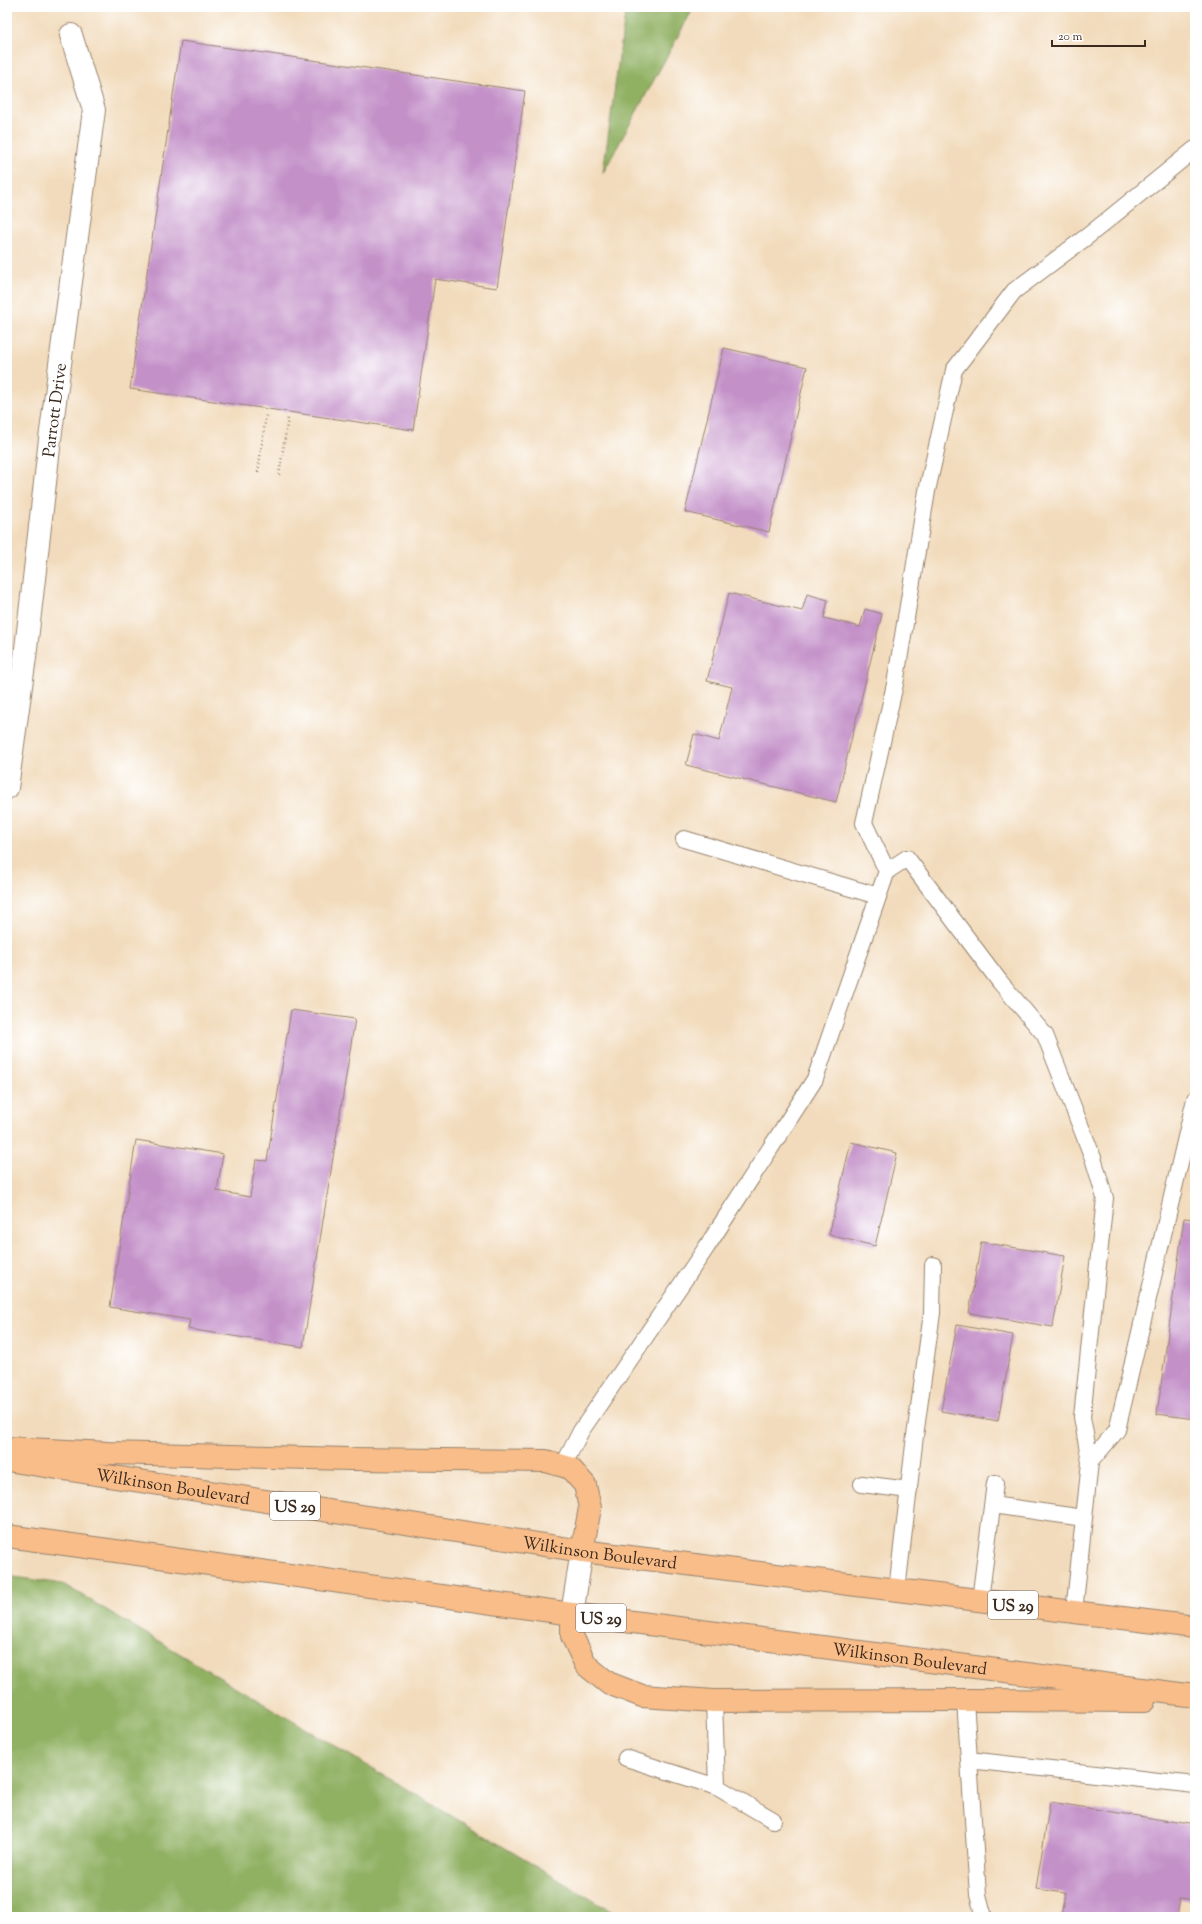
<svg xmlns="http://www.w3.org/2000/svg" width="1202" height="1924" viewBox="0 0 1202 1924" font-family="'Sorts Mill Goudy',serif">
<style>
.forest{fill:#90b062;stroke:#666d40}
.building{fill:#c390c8}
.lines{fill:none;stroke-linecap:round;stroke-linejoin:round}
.lane-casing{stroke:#96826d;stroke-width:18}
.street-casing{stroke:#96826d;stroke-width:24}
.primary-casing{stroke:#96826d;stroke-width:24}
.path{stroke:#96826d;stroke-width:2.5;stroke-dasharray:1 3;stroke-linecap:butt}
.lane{stroke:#fff;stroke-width:16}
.street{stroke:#fff;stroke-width:22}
.primary{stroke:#f8bd89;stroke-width:22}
.labels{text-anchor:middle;stroke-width:3;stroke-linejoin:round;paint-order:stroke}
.shield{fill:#fff;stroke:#766a62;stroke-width:1}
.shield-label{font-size:16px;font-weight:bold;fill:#3b2a1e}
.street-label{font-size:17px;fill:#3b2a1e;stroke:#fff}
</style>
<rect width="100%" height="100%" fill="#fff"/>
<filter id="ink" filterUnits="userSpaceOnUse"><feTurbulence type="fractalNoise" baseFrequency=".025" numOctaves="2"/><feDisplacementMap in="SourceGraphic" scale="8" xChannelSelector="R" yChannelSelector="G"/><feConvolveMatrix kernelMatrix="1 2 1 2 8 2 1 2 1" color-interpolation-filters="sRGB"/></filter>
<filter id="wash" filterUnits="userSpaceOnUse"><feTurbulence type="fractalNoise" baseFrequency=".012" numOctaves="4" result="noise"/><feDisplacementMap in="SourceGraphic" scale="16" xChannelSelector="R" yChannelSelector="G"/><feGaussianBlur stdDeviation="0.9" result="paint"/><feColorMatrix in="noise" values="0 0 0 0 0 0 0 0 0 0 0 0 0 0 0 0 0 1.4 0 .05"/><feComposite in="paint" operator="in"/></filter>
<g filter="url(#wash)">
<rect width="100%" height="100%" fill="#f2dbbc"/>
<path class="forest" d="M626,7H694L603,173Z
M7,1576L63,1584L621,1917H7Z"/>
<g id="blocks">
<path class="building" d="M181,41L525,91L497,288L435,279L413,430L130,389Z
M724,348L807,367L769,532L685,512Z
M729,593L802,611L807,594L828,600L824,618L860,627L865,609L882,614L836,802L686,765L694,734L719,741L732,687L707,681Z
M291,1010L355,1019L303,1347L188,1329L190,1320L110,1307L136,1140L223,1154L217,1191L250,1197L256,1160L267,1161Z
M851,1142L897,1153L875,1246L829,1235Z
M1184,1218L1195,1219V1419L1157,1414Z
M981,1242L1065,1256L1053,1327L969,1313Z
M957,1325L1013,1335L998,1421L941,1411Z
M1050,1802L1195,1825V1901L1179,1899L1176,1917H1061L1065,1893L1036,1889Z"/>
</g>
</g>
<g filter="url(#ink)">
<use href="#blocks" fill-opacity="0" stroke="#96826d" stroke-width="1"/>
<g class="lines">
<defs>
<path id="lane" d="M684,839L878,896
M887,871L864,823L895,684L927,491L954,370L1014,291L1089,235L1195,149
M1090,1462L1117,1430L1195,1099
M563,1466L581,1431L706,1248L815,1079L887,871L907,858L1000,982L1045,1035L1093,1158L1105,1198L1082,1417L1090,1462L1074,1612
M862,1484L909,1490
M992,1505L1084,1518
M897,1590L915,1436L932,1313L933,1265
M980,1600L995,1483
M965,1700L978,1895L984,1917
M626,1758L717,1787L714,1701
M969,1760L1195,1785
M717,1787L773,1820"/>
<g id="street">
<path id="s1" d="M7,788L25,657L50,439L94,110L71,35"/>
<path d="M572,1614L582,1551"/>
</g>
<g id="primary">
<path d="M7,1448L108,1453L350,1459L546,1461L570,1468L585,1485L590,1508L582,1551"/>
<path id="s2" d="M7,1460L582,1551L1195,1627"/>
<path id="s3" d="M7,1536L572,1614L1195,1696"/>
<path d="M572,1614V1636L586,1665L608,1683L642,1696L714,1701L965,1700L1144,1701"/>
</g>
</defs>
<use href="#lane" class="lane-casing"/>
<use href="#street" class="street-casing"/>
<use href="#primary" class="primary-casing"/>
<path class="path" d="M258,472L266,415
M279,475L288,418"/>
<use href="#lane" class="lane"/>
<use href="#street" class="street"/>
<use href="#primary" class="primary"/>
</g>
</g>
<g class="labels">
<g class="shield">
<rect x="270" y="1492" width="50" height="28" rx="3"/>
<rect x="988" y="1591" width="50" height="28" rx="3"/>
<rect x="576" y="1604" width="50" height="28" rx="3"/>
</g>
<g class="shield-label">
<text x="295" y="1512">US 29</text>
<text x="1013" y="1611">US 29</text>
<text x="601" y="1624">US 29</text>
</g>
<g class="street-label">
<text dy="6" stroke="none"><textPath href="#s1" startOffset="381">Parrott Drive</textPath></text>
<text dy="6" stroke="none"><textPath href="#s2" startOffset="168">Wilkinson Boulevard</textPath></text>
<text dy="6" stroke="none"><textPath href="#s2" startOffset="600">Wilkinson Boulevard</textPath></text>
<text dy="6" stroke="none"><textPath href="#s3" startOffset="911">Wilkinson Boulevard</textPath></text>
</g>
</g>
<rect width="1202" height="1924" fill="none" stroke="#fff" stroke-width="24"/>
<path d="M1052 40v6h93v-6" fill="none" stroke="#3b2a1e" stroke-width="2"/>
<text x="1058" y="40" font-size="12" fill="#3b2a1e" stroke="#ffffff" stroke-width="3" paint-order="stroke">20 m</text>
</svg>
